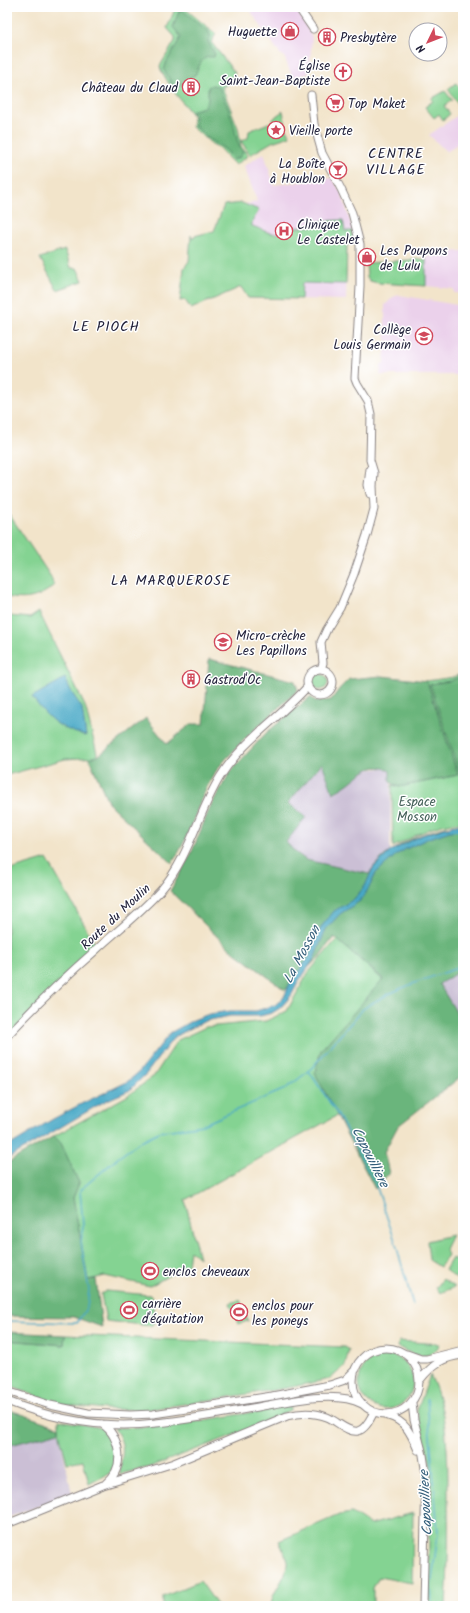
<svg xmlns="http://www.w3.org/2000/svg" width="470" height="1613" viewBox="0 0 470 1613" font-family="Kalam,sans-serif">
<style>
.built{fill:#ebd1eb}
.industrial{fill:#cbbfd5}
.green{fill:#84d392;stroke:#537a66}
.forest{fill:#6bb57c;stroke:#466c5c}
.water{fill:#47a8c6;stroke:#346580}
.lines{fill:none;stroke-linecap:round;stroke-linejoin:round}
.stream{stroke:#47a8c6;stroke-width:1.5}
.secondary-casing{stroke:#8a8382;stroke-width:9}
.secondary{stroke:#fff;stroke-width:7}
.labels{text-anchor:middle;stroke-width:3;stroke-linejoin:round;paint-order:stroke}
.poi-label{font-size:13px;fill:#22223b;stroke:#fff;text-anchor:start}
.park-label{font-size:13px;fill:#446059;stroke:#fff}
.street-label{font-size:13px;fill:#22223b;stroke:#fff}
.neighbourhood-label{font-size:14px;letter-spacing:1px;fill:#22223b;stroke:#fff}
.water-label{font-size:14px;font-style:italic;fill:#335e7a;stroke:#fff}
</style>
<rect width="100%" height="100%" fill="#fff"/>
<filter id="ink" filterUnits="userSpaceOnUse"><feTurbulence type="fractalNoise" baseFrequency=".025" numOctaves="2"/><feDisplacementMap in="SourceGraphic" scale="8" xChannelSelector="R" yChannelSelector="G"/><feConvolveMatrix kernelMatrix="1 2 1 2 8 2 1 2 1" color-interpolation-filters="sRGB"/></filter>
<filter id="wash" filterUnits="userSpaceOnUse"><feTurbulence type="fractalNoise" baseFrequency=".012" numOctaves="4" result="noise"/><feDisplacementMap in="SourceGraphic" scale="16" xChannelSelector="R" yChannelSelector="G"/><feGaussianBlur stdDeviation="0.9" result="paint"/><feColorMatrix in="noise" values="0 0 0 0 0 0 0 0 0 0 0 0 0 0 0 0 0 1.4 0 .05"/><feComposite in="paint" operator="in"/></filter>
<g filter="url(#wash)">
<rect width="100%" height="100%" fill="#f2e4ca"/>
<path class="built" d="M248,7H294L301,17L312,37L309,73L293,79L284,56L280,54Z
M458,115L463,121V139L447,152L429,135Z
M264,153L274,185L332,178L342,194L353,231L347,244L346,300L248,298L241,287L191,309L185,300L180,301L184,268L189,261L191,235L193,238L194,236L214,231L224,205L242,203L247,204L257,201L244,166Z
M463,251V293H454V289L426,286V259L429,256H437V252Z
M399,295L463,306V375H380L381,366L384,363L385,350L390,346V342L386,340L385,331V305L393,297Z"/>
<path class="industrial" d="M322,763L347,784L364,770L384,768L391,771L390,851L372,868L370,874L305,860L295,852L286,842L305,817L288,803Z
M463,969V1023L439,984Z
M59,1432L72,1494L7,1518V1446Z"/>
<path class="green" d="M176,7H183L216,34L211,42L235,73L232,77L230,83L222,87L238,128L241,146L248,156L235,165L218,147L212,144L192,127L193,116L172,89L161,70L160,66L175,41V37L167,28Z
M456,83L463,92V100L458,104L448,89Z
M445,91L452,100L444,106L450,114L443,120L439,114L434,118L425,107L433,101L431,99Z
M283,111L287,131L290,136L272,142L250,155L241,141L248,138L249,131L271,122L276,116Z
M242,203L259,210L252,222V226C263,229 276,240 286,228L314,226L319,221L343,220L345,231H353L357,244H347L346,284L302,283L301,299L248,298L241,287L191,309L185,300L180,301L184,268L189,261L191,235L193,238L194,236L214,231L224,205Z
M65,250L71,268H77L83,281L57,290L40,258Z
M426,259V286L378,283L370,281L367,277L366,263Z
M7,511L51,577L54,586C38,598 27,601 7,597Z
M39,612L85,706L98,757L65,759L7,775V613L10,616L30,618Z
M463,673V823C439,821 413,837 393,847L392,785L399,787L458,775L427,681L454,677Z
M312 682a8 8 0 1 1 16 0a8 8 0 1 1-16 0Z
M47,859L97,947L7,1037V871Z
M337,939L383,980L321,1050L315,1073L338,1115L185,1200L199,1258L190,1250L188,1265L150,1286L105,1276L88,1280L73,1198L79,1183L54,1136L127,1096L154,1076L178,1040L206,1027L266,1021L287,1011L308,973Z
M452,1235L445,1249L448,1255L440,1267L429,1260L427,1241Z
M452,1258L463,1265L462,1283L445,1270Z
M443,1279L455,1287L440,1293L436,1288Z
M106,1291L150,1295L153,1299L154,1323L151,1326L106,1321L101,1294Z
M240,1300L248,1321L238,1324L230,1303Z
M65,1335L344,1347L349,1350L345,1366L330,1379L287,1388L145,1410L106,1409L57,1404L7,1385V1340L64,1345Z
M399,1341L440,1344C429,1363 414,1355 398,1347Z
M359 1382a27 27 0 1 1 54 0a27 27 0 1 1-54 0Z
M430,1375C449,1412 448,1464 448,1505C449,1538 448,1572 446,1606H428L430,1464L417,1411Z
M290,1405V1410L239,1433L150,1467L120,1474C121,1453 128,1448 114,1428C171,1427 234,1416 290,1405Z
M59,1420L102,1428L114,1441V1466L110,1473L89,1484L83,1460L67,1463L59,1432Z
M352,1513L370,1525L413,1513L412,1583L379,1577L373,1588V1606H271C271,1592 286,1580 287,1565C288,1559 282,1548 279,1541L339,1515Z
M200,1581L218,1606H163V1597Z"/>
<path class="forest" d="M182,10L208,31L211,36L208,41L215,54L214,57C201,55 200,66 195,75C188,77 184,83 177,87L172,84L164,70L166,63L181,37L173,27L179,11Z
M212,85L218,86L220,89C223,99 229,108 232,119C236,130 235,142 243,152L240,157L234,160L226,150L208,138L195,126V117L191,111L204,107L208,100V87Z
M209,659L295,681L298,690C279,708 259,725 240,744C231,754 221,763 214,774C197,802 191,836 172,863L109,804L89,758L98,756L146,718L167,744L191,724H204Z
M382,676L427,681L458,775L399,787L390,782V771C373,761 362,773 349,783C344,787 338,790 333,793L322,763L288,803L306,817L286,842L295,852L306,860L369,874C382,848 435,825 463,825V969L439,984L463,1023V1075L398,1126L384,1152L389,1173L375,1189L315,1073L321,1050L383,979L334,937L317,959L285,990L228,947L170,891L191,854L211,805L231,771L266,733L310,697L317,702L331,700L340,688L349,679Z
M463,676V773L460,774L430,684L450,681Z
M54,1136L61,1143L79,1183L73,1198L88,1280L96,1279L102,1327L74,1317L7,1316V1163Z
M7,1332L65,1335L64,1345L7,1340Z
M7,1409L59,1427V1432L7,1446Z"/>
<path class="water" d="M65,678L72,693L82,708L86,736C58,728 49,720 32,697Z
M455,825H463V830L450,831L427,839L406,849L396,855L376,873L369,888L360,901L340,914L326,929L314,959L298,983L291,996L280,1008L272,1013L260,1016H230L205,1021L174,1037L146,1074L130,1090L105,1101L7,1159V1147L53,1119L83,1103L127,1082L139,1072L170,1033L193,1020L209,1014L230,1011H256L275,1005L284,997L290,983L309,957L321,927L334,911L354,899L365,886L373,868L392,850L399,847L422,835Z"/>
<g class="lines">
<path class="stream" d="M309,1071L338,1115L376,1185L395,1241L413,1305
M7,1321L77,1323L87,1307L89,1290L81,1242L83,1226L80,1190L119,1157L141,1141L159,1132L202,1125L285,1089L309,1071L363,1009C393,988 430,978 463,966
M427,1399L438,1533L431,1587L432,1606"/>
</g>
</g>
<g filter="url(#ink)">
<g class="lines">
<defs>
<path id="secondary" d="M298,7L313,29
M311,95L314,124L322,153L341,189L352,213L360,244V286L355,378L357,383L368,401L371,414L370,460L374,473L373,486L374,509L367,535L354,574L340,608L327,629L321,642L323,663L321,669
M370,469L368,485L370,494
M307 682a13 13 0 1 1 26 0a13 13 0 1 1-26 0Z
M7,1036C35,1006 65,977 96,950C118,930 141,912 161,890C189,858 198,813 220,777C242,741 280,718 308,686
M353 1381a33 33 0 1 1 66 0a33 33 0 1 1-66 0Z
M407,1354L421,1359H427L463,1350
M420,1380C433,1364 443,1357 463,1355
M7,1391L50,1405L88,1413L130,1415L153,1414L272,1396L330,1385L345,1380L356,1369
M7,1401C54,1420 105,1429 156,1423C188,1420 220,1414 252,1408C283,1403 334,1389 362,1404
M412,1403L414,1420L423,1455L426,1475L423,1606
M388,1416C406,1421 411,1434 418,1450
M102,1424C121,1436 126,1468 106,1483
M7,1524L103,1485L174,1463L287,1416C301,1412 314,1412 327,1417C337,1421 348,1433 358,1431C366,1429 370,1419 374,1412"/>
</defs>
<use href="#secondary" class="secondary-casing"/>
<use href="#secondary" class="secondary"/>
</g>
</g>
<defs>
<symbol id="shop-ring" viewBox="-11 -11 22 22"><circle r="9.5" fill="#fff" stroke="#d1495b" stroke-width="1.5"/><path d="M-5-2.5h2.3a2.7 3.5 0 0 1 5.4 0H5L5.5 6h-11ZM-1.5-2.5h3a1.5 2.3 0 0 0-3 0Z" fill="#d1495b"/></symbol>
<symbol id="building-ring" viewBox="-11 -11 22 22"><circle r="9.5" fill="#fff" stroke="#d1495b" stroke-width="1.5"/><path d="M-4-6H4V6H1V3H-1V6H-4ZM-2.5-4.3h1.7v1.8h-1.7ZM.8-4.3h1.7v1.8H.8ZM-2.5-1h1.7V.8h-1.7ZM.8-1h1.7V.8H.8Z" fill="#d1495b"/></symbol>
<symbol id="church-ring" viewBox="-11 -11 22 22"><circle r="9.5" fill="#fff" stroke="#d1495b" stroke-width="1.5"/><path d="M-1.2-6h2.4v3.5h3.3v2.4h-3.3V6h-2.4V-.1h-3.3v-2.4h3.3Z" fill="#d1495b"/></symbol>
<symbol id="supermarket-ring" viewBox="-11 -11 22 22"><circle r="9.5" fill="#fff" stroke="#d1495b" stroke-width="1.5"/><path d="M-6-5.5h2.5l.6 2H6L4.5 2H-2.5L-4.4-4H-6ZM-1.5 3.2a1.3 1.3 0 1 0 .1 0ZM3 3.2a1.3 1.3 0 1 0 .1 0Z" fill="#d1495b"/></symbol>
<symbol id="sight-ring" viewBox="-11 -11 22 22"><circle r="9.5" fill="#fff" stroke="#d1495b" stroke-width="1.5"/><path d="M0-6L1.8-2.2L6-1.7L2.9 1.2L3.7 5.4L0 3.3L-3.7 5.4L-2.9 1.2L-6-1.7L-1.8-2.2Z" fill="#d1495b"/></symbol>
<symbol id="bar-ring" viewBox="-11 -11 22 22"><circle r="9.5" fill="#fff" stroke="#d1495b" stroke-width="1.5"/><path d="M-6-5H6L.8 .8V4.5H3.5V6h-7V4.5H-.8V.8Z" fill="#d1495b"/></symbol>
<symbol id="hospital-ring" viewBox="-11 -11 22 22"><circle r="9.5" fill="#fff" stroke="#d1495b" stroke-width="1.5"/><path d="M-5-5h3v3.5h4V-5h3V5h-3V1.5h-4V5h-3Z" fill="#d1495b"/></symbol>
<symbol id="school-ring" viewBox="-11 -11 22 22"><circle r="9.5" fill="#fff" stroke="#d1495b" stroke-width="1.5"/><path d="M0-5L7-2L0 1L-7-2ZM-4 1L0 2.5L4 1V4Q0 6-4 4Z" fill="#d1495b"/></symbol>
<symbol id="stadium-ring" viewBox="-11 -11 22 22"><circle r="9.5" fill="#fff" stroke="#d1495b" stroke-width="1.5"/><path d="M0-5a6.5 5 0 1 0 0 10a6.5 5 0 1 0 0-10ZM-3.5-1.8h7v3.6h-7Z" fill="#d1495b"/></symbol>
</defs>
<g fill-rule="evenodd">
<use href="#shop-ring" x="280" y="21" width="20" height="20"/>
<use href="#building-ring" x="317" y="27" width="20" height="20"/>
<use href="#church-ring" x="333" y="62" width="20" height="20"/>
<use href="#building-ring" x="181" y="77" width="20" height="20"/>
<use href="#supermarket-ring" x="325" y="93" width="20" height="20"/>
<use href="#sight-ring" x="266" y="120" width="20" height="20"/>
<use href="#bar-ring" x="328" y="160" width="20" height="20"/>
<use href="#hospital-ring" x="274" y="221" width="20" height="20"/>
<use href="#shop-ring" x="357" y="247" width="20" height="20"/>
<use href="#school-ring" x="414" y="326" width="20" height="20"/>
<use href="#school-ring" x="213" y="632" width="20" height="20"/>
<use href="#building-ring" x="181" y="669" width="20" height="20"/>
<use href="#stadium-ring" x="140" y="1261" width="20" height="20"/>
<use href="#stadium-ring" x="119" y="1300" width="20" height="20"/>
<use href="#stadium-ring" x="229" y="1302" width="20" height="20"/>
</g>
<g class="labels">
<g class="poi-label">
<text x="277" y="36" text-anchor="end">Huguette</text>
<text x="340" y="42">Presbytère</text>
<text x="330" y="70" text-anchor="end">Église<tspan x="330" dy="15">Saint-Jean-Baptiste</tspan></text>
<text x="178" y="92" text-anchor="end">Château du Claud</text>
<text x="348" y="108">Top Maket</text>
<text x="289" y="135">Vieille porte</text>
<text x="325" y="168" text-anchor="end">La Boîte<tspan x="325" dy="15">à Houblon</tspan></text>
<text x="297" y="229">Clinique<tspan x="297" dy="15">Le Castelet</tspan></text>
<text x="380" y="255">Les Poupons<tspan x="380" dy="15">de Lulu</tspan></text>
<text x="411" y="334" text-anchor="end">Collège<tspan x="411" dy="15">Louis Germain</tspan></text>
<text x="236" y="640">Micro-crèche<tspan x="236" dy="15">Les Papillons</tspan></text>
<text x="204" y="684">Gastrod'Oc</text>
<text x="163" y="1276">enclos cheveaux</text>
<text x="142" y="1308">carrière<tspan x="142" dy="15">d'équitation</tspan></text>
<text x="252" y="1310">enclos pour<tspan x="252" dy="15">les poneys</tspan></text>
</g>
<g class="park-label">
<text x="417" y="806">Espace<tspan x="417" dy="15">Mosson</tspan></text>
</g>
<g class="street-label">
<text transform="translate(115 916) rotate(-43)" y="5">Route du Moulin</text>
</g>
<g class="neighbourhood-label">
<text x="396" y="158">CENTRE<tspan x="396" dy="16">VILLAGE</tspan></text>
<text x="106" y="331">LE PIOCH</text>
<text x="171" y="585">LA MARQUEROSE</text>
</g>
<g class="water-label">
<text transform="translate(301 954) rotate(-62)" y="5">La Mosson</text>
<text transform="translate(371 1157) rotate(63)" y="5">Capouilliere</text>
<text transform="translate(425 1503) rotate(-93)" y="5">Capouilliere</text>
</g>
</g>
<rect width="470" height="1613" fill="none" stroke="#fff" stroke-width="24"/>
<g transform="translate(428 42) rotate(227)"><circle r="19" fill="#ffffff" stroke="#a7a7b1"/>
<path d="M0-3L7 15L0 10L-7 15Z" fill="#d1495b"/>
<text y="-6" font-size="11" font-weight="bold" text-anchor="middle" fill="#22223b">N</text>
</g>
</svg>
